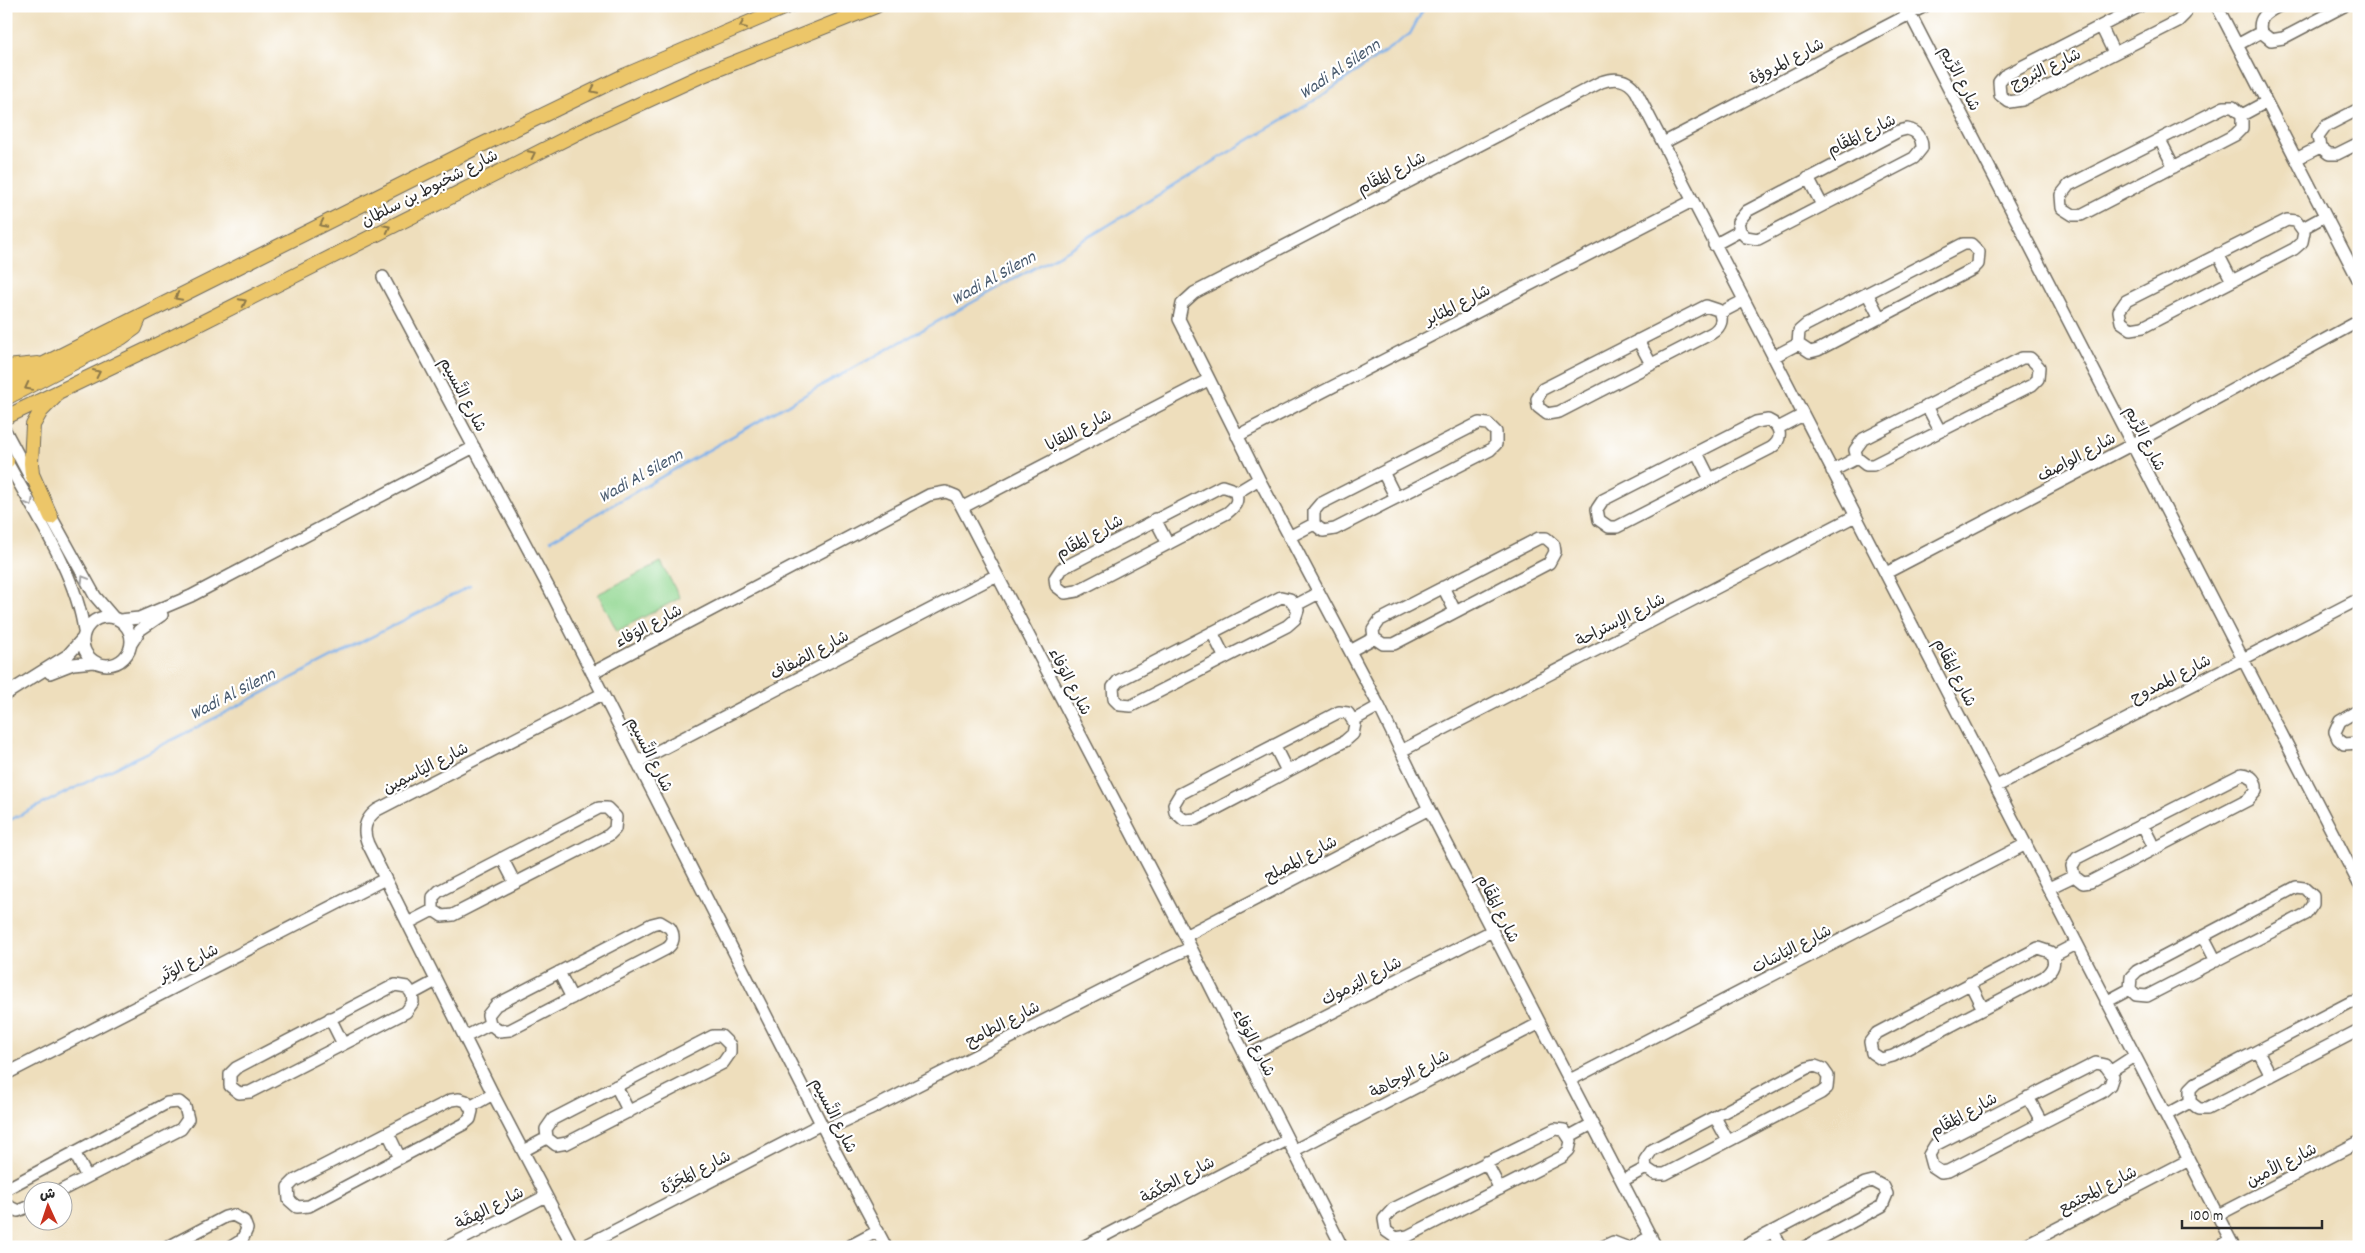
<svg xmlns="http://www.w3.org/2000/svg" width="2365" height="1253" viewBox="0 0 2365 1253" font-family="Dekko,'Playpen Sans Arabic',sans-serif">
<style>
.green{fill:#91d791;stroke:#5e815e}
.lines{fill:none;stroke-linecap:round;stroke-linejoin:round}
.stream{stroke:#7db1eb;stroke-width:2.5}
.minor-casing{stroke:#6f6a5e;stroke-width:14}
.major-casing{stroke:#6f6a5e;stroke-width:16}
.minor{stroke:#fff;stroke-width:11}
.major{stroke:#ecc669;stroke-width:14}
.oneway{stroke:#8c784a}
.oneway2{stroke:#a0a0a0}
.labels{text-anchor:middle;stroke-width:4.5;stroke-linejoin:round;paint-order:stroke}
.street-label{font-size:16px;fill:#2b2b2b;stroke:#fff}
.water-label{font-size:18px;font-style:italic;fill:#485a6e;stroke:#fff}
</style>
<rect width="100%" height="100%" fill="#fff"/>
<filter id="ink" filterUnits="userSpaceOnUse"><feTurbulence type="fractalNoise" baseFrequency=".02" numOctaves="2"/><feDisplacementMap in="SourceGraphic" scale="10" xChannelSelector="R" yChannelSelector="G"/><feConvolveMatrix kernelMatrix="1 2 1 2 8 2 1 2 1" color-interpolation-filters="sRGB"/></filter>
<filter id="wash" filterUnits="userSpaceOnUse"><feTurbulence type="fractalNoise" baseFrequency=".0096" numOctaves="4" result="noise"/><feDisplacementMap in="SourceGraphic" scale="20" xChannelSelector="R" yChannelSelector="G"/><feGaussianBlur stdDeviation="1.12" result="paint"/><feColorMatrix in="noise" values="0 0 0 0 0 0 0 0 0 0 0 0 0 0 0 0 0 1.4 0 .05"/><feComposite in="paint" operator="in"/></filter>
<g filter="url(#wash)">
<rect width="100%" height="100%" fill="#eedebc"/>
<path class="green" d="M661,562L680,598L617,631L598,594Z"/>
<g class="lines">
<path class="stream" d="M551,540L810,392L1069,249L1320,97L1410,34L1425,6
M6,822L176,738L470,586"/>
</g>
</g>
<g filter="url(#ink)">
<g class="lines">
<defs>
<path id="minor" d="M1906,6L2359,884
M2140,6L2004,76L1999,82L2000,95L2009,102L2022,100L2178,21L2185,14L2186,6
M2217,6L2359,281
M2279,6C2268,12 2257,17 2261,32L2271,40L2283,38L2344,6
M2101,26L2114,53
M2237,45L2261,32
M2224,107H2233L2242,115V128L2235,135L2081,215H2073L2062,208L2061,195L2069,185Z
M2359,109L2326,126L2318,137L2320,147L2329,154H2337L2359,143
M2242,115L2266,102
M1907,129C1917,131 1922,137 1922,148L1914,158L1758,239L1746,237L1740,231L1738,222L1747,211L1899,131Z
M2160,140L2174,167
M1663,143L1925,6
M2296,159L2320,147
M1808,178L1822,205
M2287,220L2296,221L2304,232L2302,242L2294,249L2143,327L2131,329L2121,322L2119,311L2126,301Z
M2303,228L2325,216
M1963,244H1971L1979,252L1978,264L1973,269L1818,350L1810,352L1798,344L1799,331L1806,325Z
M1714,245L1740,231
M2218,254L2232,281
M383,277L551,592L834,1149L886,1247
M1867,293L1880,318
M1706,306L1718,310C1724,319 1721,327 1712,333L1559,412L1547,414L1538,407L1537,399L1543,389Z
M1720,313L1743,301
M1638,340L1651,364
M1773,357L1798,344
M2022,358H2030L2039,367L2038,379L2032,385L1873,465H1866L1857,458L1855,450L1863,439Z
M1927,406L1940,431
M1768,420C1782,426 1783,440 1771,448L1617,527H1609L1599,520L1597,509L1603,500L1756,422Z
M1479,423L1488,424L1496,432V444L1490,450L1335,529L1323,531L1314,524V511L1320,504Z
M1778,428L1803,415
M6,432L31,479
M1237,436L1692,201
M1697,453L1710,479
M6,460C33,510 77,575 84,631
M1832,471L1857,458
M1383,472L1396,498
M1222,486L1234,490C1240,500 1236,506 1227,513L1077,591L1065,593L1056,586L1055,578L1061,569Z
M1236,493L1259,479
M963,507L1208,380
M48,511L95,596L113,617
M1155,519L1168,544
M1289,537L1314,524
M1539,538H1546L1554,545L1555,552L1549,563L1394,644H1383L1374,638L1373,630L1380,620Z
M1886,573L2131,445L2359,321
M1443,587L1455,611
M1281,597L1290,599L1298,610L1295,619L1287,626L1131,706L1120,705L1114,699L1113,687L1118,681Z
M1296,605L1319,593
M83 641a24 24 0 1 1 48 0a24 24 0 1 1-48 0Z
M120,620L139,618L191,596L474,447
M1212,632L1225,658
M131,644L140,630L162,615
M1350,651L1374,638
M50,673L73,664L94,662
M592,673L929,495L946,492L956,496L1182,930L1342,1247
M6,694L68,655L83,638
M2359,710L2340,721L2335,732L2338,739L2344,744L2359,743
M1339,712L1348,713L1355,724L1353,734L1345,741L1197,819L1184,820L1175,812L1174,804L1180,794Z
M1354,720L1379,706
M1274,745L1287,771
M1401,751L1855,516
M637,762L997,575
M2242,774C2252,775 2257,781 2256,791L2248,800L2090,882L2083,883L2074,876L2072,866L2077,858Z
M1997,786L2359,599
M599,808H607L616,817L615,829L609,835L453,915L442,916L433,910V897L439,891Z
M2142,824L2155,849
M502,858L515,883
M2296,887L2304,888L2313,896V904L2306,914L2147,996L2136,995L2130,989L2131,977L2137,971Z
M2049,888L2074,876
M660,922L670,928C675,936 674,944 666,949L510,1030L499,1031L490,1024L488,1015L496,1005L652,924Z
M408,923L433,910
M1185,936L1429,809
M2203,936L2216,961
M2038,948L2050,952C2057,962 2053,970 2044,977L1893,1056L1881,1059L1872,1053L1870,1042L1877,1033Z
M2053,956L2076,944
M559,972L572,998
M1970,983L1983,1009
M395,985L407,987L412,994L413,1002L406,1012L250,1092L239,1093L230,1086V1074L236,1068Z
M412,994L436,981
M2359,1001L2351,1002L2196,1083L2190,1089V1102L2199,1109H2207L2359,1030
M2106,1002L2130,989
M330,1018L343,1044
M713,1036H721L730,1045V1053L723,1063L567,1143L556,1145L547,1138L546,1129L553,1119Z
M465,1037L490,1024
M2258,1051L2271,1076
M1245,1057L1492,931
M2096,1063L2105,1065L2113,1076L2110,1085L2102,1092L1948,1171L1941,1172L1932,1166L1929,1155L1935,1145Z
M1815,1066L1823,1069L1828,1076L1827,1088L1821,1093L1665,1174H1655L1646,1168L1645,1160L1652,1150L1807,1068Z
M2111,1071L2134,1056
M6,1074L385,879
M1570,1080L2026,844
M616,1086L629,1112
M2028,1097L2042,1123
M459,1099L466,1101L472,1111L470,1119L464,1124L309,1206L297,1207L289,1200L288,1187L294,1181L451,1100Z
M470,1107L493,1094
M2166,1115L2190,1102
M1715,1117L1728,1141
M1555,1129L1564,1130L1571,1141L1569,1150L1562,1157L1408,1236L1396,1238L1386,1231L1384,1219L1393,1209Z
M825,1130L869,1110L1151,966L1190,948
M388,1133L400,1158
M1570,1136L1592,1124
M523,1151L547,1138
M1293,1151L1540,1023
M74,1152L87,1177
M1486,1162L1500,1189
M1622,1181L1646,1168
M6,1189L167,1103L179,1102L185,1107L188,1119L181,1129L62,1190
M6,1205L18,1211L32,1205
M2218,1215L2359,1142
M1773,1231L1781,1247
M168,1247L225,1217L233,1215L244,1221L247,1229L242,1240L231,1247
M447,1247L546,1196
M573,1247L493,1094L368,844C362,830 365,819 377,810L602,694
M583,1247L821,1124
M848,1247L878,1231
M1083,1247L1287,1140
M1602,1247L1613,1242L1626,1247
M1633,1247L1651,1236
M1656,1247L1429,809L1379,706L1259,479L1179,319L1182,304L1194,293L1601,82C1615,77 1627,78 1636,91L2234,1247
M1743,1247L1865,1183L1873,1181L1884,1187L1887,1194L1882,1206L1805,1247
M2021,1247L2189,1160
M2218,1247L2230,1240"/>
<path id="major" d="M6,367L38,364
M6,383L469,151L626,75L788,6
M6,398L121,338L135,328L140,316
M6,417L171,338L581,131L703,75L876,6
M6,461H7
M51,517L32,474L31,463L33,425L41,411L55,397"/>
</defs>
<use href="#minor" class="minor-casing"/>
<use href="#major" class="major-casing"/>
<use href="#minor" class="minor"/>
<use href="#major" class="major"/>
</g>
<defs><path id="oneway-chevron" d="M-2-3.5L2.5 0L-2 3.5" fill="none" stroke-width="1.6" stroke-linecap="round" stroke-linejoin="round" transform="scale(1.25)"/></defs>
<g class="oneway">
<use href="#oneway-chevron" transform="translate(743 25) rotate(157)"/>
<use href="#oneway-chevron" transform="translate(594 90) rotate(154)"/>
<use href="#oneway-chevron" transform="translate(532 154) rotate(-26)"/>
<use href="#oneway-chevron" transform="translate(323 224) rotate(153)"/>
<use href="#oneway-chevron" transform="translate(387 228) rotate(-27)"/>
<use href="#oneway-chevron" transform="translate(178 297) rotate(153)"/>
<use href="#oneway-chevron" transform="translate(243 302) rotate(-27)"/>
<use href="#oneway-chevron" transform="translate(97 373) rotate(-25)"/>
<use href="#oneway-chevron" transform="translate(28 387) rotate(153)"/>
</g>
<g class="oneway2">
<use href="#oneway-chevron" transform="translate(30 503) rotate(61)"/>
<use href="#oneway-chevron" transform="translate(84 579) rotate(-121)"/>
</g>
</g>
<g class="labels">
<g class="street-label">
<text transform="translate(1786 60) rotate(-27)" y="6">شارع المروؤة</text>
<text transform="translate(2045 68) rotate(-25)" y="6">شارع البُروج</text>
<text transform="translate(1961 78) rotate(63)" y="6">شارع الرِّيم</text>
<text transform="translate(1861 134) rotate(-26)" y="6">شارع المَقَام</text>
<text transform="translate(1391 172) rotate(-27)" y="6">شارع المَقَام</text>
<text transform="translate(429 187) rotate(-27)" y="6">شارع شخبوط بن سلطان</text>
<text transform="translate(1457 304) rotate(-27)" y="6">شارع المثابر</text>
<text transform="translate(464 394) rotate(62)" y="6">شارع النَّسيم</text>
<text transform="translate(1078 429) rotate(-27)" y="6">شارع اللقايا</text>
<text transform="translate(2146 438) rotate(63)" y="6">شارع الرِّيم</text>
<text transform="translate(2076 456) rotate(-28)" y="6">شارع الواصف</text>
<text transform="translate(1089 536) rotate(-29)" y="6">شارع المَقَام</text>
<text transform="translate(1620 619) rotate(-27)" y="6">شارع الإستراحة</text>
<text transform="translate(648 625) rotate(-28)" y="6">شارع الوَفاء</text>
<text transform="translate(809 654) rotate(-28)" y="6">شارع الضفاف</text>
<text transform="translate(1956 672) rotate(63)" y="6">شارع المَقَام</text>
<text transform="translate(2170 678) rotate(-27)" y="6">شارع الممدوح</text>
<text transform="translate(1071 681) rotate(62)" y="6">شارع الوَفاء</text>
<text transform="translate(651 754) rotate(63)" y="6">شارع النَّسيم</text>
<text transform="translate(425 767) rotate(-27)" y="6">شارع اليَاسمِين</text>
<text transform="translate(1300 858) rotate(-28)" y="6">شارع المصلح</text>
<text transform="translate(1499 908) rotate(63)" y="6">شارع المَقَام</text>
<text transform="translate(1791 948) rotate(-27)" y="6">شارع اليَاسَات</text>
<text transform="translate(188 962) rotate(-27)" y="6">شارع الوَتَر</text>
<text transform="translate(1361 980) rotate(-27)" y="6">شارع اليَرموك</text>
<text transform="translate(1002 1023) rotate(-27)" y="6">شارع الطامح</text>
<text transform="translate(1255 1042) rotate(63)" y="6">شارع الوَفاء</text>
<text transform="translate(1409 1073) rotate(-27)" y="6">شارع الوجاهة</text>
<text transform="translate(1963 1114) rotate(-29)" y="6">شارع المَقَام</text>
<text transform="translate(835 1115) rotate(63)" y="6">شارع النَّسيم</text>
<text transform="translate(2281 1164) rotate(-27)" y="6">شارع الأمين</text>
<text transform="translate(695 1171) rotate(-27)" y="6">شارع المَجَرَّة</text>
<text transform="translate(1177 1179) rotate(-28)" y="6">شارع الحِكْمَة</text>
<text transform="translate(2097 1189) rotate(-27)" y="6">شارع المجتمع</text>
<text transform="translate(489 1207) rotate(-27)" y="6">شارع الهِمَّة</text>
</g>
<g class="water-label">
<text transform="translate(1339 68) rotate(-34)" y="6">Wadi Al Silenn</text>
<text transform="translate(993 277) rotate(-29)" y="6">Wadi Al Silenn</text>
<text transform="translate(640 475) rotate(-29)" y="6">Wadi Al Silenn</text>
<text transform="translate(232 693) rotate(-27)" y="6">Wadi Al Silenn</text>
</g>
</g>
<rect width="2365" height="1253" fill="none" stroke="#fff" stroke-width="25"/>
<g transform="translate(48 1206) rotate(357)"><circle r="24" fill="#ffffff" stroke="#aaaaaa"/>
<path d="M0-4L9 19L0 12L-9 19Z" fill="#c8321e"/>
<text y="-8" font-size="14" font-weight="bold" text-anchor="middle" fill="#2b2b2b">ش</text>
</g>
<path d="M2182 1220v8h140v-8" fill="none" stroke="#2b2b2b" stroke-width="2.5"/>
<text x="2190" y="1220" font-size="15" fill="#2b2b2b" stroke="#ffffff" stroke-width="4" paint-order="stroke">100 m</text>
</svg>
